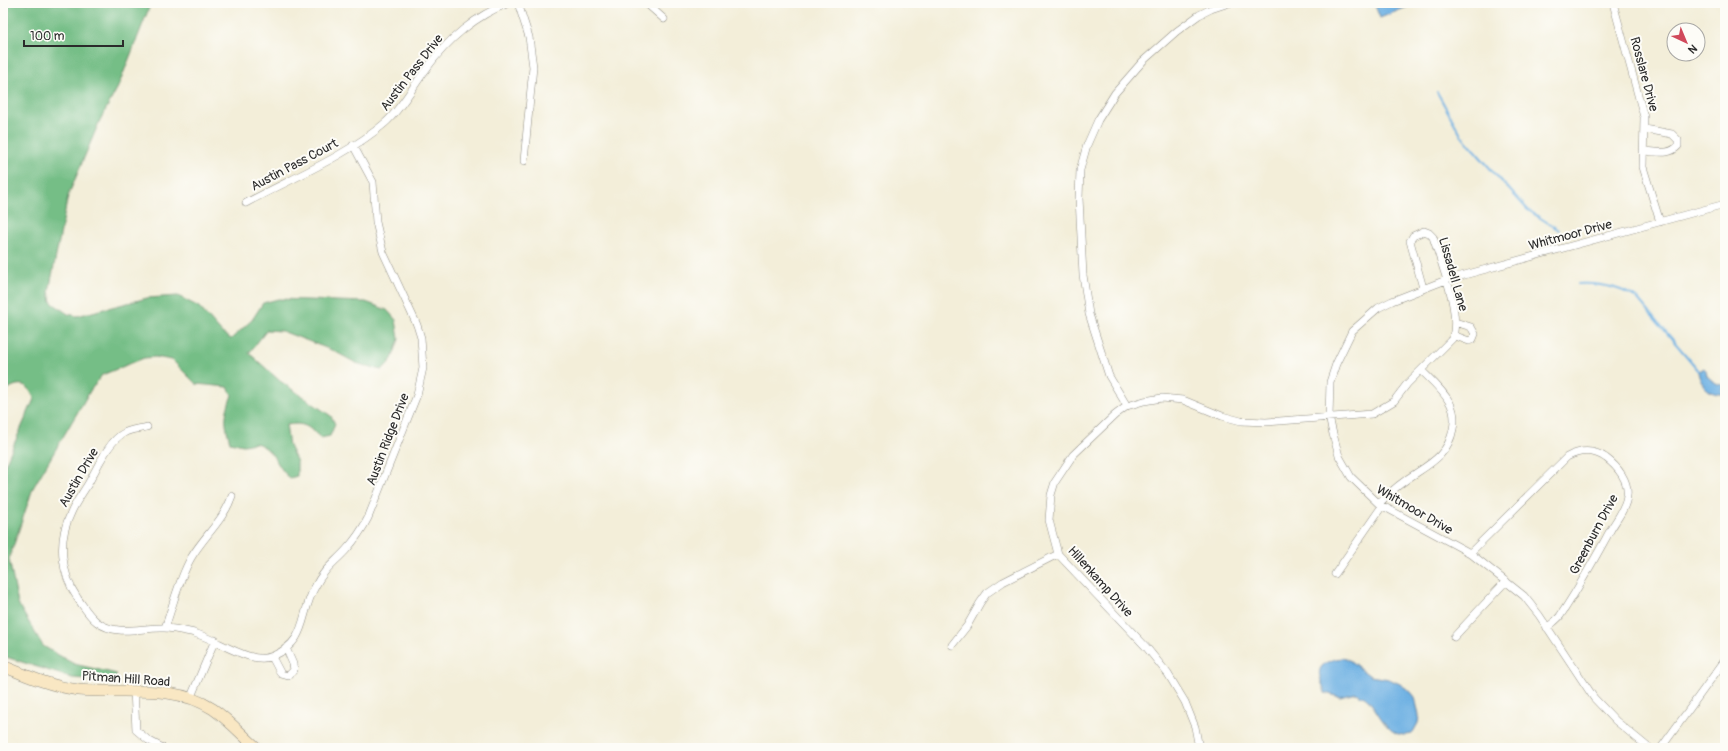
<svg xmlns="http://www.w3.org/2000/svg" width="1728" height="751" viewBox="0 0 1728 751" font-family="Pangolin,sans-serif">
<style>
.forest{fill:#74be86;stroke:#507458}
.water{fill:#6eb1e3;stroke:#4c6e87}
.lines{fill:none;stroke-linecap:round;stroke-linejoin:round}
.stream{stroke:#6eb1e3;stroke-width:2}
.street-casing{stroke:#8f8c82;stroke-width:8}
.secondary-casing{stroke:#8f8c82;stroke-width:12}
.street{stroke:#fff;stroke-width:7}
.secondary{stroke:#f9e7c3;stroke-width:11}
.labels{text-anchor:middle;stroke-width:4;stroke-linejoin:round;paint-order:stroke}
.street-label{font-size:13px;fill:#2b2b2b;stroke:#fdfcf7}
</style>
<rect width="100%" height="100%" fill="#fdfcf7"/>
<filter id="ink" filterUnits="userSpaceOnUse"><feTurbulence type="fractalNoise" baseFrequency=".025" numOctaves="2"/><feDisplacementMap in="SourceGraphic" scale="8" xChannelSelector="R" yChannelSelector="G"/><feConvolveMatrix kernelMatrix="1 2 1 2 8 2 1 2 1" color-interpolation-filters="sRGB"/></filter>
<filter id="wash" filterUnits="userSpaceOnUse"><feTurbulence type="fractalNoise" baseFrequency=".012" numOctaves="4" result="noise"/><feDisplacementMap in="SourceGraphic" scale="16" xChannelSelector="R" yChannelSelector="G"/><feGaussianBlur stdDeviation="0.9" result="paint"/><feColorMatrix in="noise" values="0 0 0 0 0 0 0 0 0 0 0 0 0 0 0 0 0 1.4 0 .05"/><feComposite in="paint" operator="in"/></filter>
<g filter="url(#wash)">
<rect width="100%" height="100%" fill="#f3eed9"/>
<path class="forest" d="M3,3H151L118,87L100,120L68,196L49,291L51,302L68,314L77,316L147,298L178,296L199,307L222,333L231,339L252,320L263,303L278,299L366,302L387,310L396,320L399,339L392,359L382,370L372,368L356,363L334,351L282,331L267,330L249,353L280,381L331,416L335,424L330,436L321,438C307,426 305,422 286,425L289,446L297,462V476L290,478C278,469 275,452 261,445C253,441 249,445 243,445C239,444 234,443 230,442C224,421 224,416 232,395L228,387L196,384L172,360L155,357L144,358L102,375L90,391L33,488L9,559L18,604L43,646L74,664L117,674L114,681L72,678L3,656V469L34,399C29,380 15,382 3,393Z"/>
<path class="water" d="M1374,3H1417L1380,18Z
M1704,368L1706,370L1707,376L1715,383L1725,386V388L1721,389L1722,394C1709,395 1700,384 1698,372Z
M1342,658L1349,660L1370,676L1389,679L1400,684L1411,692L1415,697L1419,716L1418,723L1412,734C1387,741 1380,711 1367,699C1364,696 1359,695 1356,693L1340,697L1325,693C1324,687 1321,683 1320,677C1316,664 1332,659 1342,658Z"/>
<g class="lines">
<path class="stream" d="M1437,92L1461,135L1496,175L1528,210L1559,230
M1578,284C1600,283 1620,287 1638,299L1700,372
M1721,391L1725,393"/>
</g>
</g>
<g filter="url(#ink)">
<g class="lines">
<defs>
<path id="street" d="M518,3L529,37L533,67L524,161
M646,3L664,19
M1613,3L1644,117L1643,167L1660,222
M1643,151C1656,151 1669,156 1678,146V140L1672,134L1645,129
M246,203C290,179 347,156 385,123C402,108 413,86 427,68C447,40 476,15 509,3
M1453,335L1469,341L1473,339L1475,334L1471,327L1455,322
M1127,406L1109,376L1089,314L1083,275L1079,198L1080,170L1087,145L1098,120L1115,93L1143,61L1177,31L1199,15L1211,9L1229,3
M147,427C140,429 130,429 124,433C109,440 96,470 88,484C82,494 75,503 71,513C57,541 61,574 78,599C84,607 89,616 97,622C117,637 141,627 164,628C174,628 185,631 194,633C217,639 251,666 273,656C309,640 299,615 315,587C324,569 333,564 346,550C355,540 362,530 368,518L417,395L423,368L421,338L417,325L383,252L376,222L373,182L353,145
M1379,504C1387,495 1396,487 1406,480C1427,465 1448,457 1453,429C1455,420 1454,411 1450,403C1443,390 1431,380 1421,370
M1470,553L1567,457C1580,450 1593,449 1606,458C1618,467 1629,481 1627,496C1626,508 1617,519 1611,529C1595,558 1579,588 1560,616C1557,620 1551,624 1547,628
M1335,574L1382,506
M165,628C173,605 179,579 191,558C204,536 224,520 232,496
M1454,637L1506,581
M952,645L967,626L980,603L987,593L1003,582L1058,554
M272,657L281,674L288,676L294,670L293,664L286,648
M134,690L136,730L148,740L163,748
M190,699L215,640
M1199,748L1195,727L1185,702L1168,674L1147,648L1058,554L1049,520L1051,495L1055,482L1073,455L1115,415L1127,406L1144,401L1162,398L1183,400L1222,416L1241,421L1266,422L1372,414L1394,401L1407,384L1452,339C1462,314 1441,263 1433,237L1429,233L1424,231L1413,236L1410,241L1423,288
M1649,748L1616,721L1594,698L1539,615L1524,596L1470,553L1379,504L1351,477L1339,456L1333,434L1329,417L1330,382L1336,364L1352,331L1378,308L1392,301L1446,280L1725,204
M1661,748L1725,660"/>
<path id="secondary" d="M3,666C27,676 53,687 79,690C122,694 174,683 213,709C229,720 243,736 257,748"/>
</defs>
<use href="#street" class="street-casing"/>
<use href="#secondary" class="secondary-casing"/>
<use href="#street" class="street"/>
<use href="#secondary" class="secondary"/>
</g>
</g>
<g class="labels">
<g class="street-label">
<text transform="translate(411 72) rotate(-52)" y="5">Austin Pass Drive</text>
<text transform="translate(1645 74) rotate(75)" y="5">Rosslare Drive</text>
<text transform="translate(294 164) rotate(-28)" y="5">Austin Pass Court</text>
<text transform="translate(1570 234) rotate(-15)" y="5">Whitmoor Drive</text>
<text transform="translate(1454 274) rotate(74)" y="5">Lissadell Lane</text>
<text transform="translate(387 439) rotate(-69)" y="5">Austin Ridge Drive</text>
<text transform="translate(78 477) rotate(-60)" y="5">Austin Drive</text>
<text transform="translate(1415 509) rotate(30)" y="5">Whitmoor Drive</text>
<text transform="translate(1593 534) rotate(-62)" y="5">Greenburn Drive</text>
<text transform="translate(1101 581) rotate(48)" y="5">Hillenkamp Drive</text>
<text transform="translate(126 678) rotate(4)" y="5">Pitman Hill Road</text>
</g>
</g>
<rect width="1728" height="751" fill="none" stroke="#fdfcf7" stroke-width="16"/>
<g transform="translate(1686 42) rotate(136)"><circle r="19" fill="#fdfcf7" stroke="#a9a8a5"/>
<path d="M0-3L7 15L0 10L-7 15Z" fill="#d1495b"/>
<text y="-6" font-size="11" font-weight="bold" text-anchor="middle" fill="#2b2b2b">N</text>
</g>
<path d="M24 40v6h99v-6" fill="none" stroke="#2b2b2b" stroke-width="2"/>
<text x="30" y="40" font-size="12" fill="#2b2b2b" stroke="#fdfcf7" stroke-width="3" paint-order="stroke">100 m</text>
</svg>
